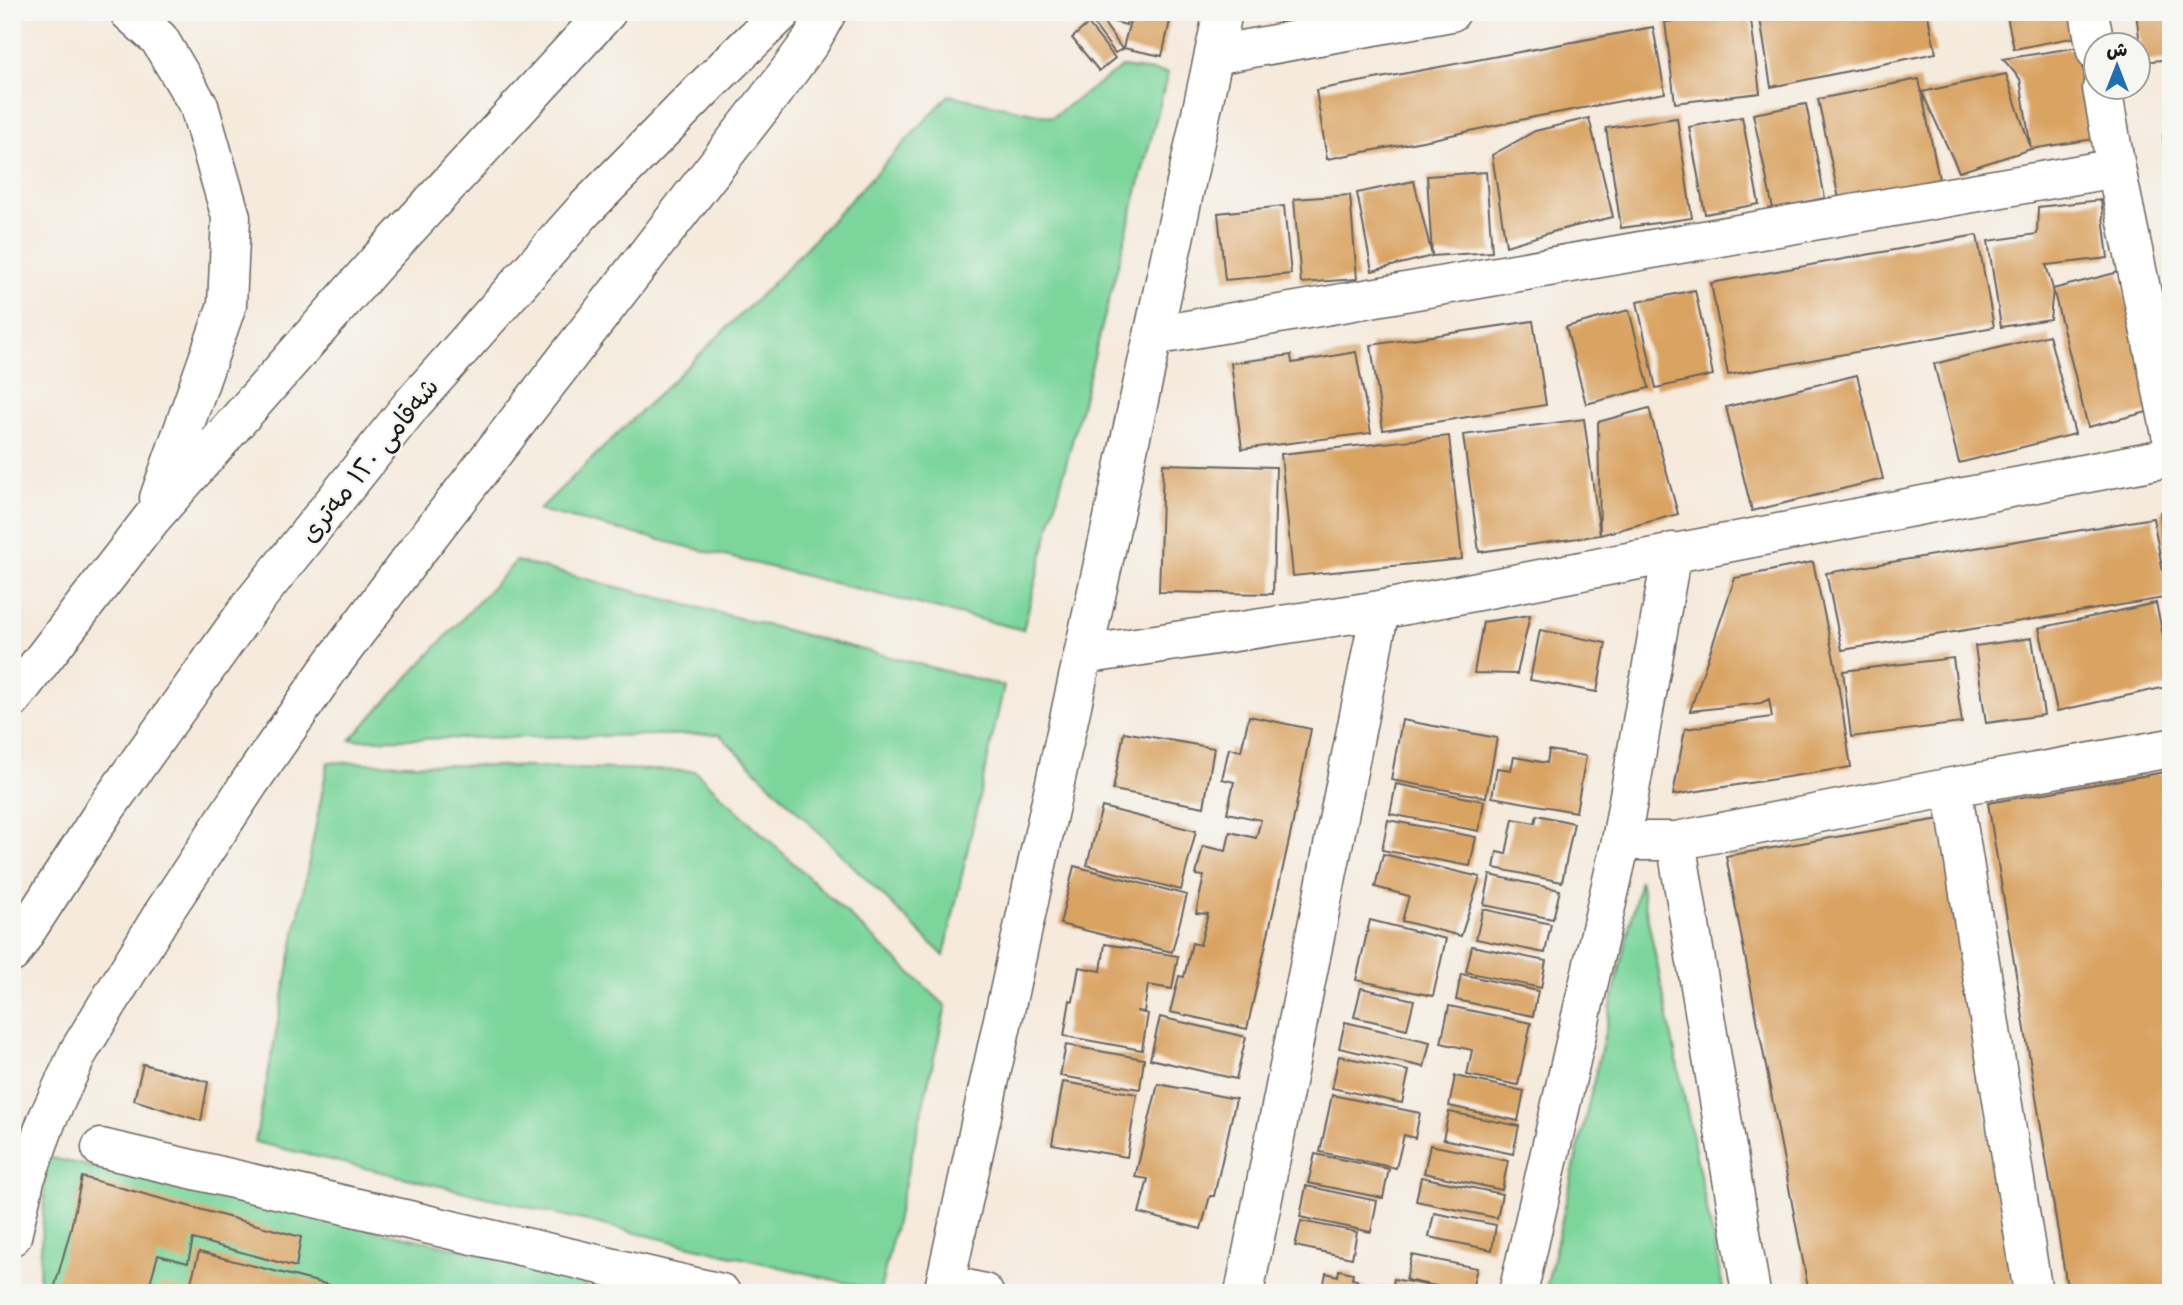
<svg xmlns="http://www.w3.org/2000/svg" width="2183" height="1305" viewBox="0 0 2183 1305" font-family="'Comic Neue','Playpen Sans Arabic',sans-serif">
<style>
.green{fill:#7cd59b;stroke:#4c785c;stroke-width:2}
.building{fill:#d9a362}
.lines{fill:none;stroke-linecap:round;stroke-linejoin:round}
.minor-casing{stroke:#68645f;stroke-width:41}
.highway-casing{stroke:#68645f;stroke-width:41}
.minor{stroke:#fff;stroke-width:38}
.highway{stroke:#fff;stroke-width:38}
.labels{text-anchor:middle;stroke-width:5;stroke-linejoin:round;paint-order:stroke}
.street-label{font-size:26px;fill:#1c1c1c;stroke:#f6f6f2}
</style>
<rect width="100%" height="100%" fill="#f6f6f2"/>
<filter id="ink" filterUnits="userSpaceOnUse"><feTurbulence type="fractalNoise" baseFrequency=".0143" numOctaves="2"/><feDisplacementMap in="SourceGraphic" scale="14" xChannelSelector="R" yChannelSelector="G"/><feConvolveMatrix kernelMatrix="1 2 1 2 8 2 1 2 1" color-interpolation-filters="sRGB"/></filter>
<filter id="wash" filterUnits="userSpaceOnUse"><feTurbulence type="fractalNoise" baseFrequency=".00686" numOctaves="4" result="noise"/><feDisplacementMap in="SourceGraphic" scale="28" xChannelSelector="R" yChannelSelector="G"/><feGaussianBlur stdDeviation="1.57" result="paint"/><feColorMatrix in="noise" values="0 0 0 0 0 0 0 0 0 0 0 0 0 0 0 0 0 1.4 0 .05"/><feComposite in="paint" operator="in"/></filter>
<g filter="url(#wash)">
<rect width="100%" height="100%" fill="#f5eadc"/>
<path class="green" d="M1122,67L1168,73L1023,630L539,510L768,288L949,95L1052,117Z
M516,561L1004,686L944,956L719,734L350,740Z
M328,762L695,771L946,1006L880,1291L255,1142Z
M1640,880L1724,1293H1545Z
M47,1157L567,1273L597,1293H38Z"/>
<g id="blocks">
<path class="building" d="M1104,12H1129L1126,25L1103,19Z
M1278,12H1306L1279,23Z
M1750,12L1760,93L1675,103L1665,22Z
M1759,12H1927L1936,53L1771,87Z
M2006,12H2077L2082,36L2014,49Z
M2136,12H2171V59L2142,62Z
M1097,13L1122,49L1115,53L1089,18Z
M1132,13L1170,21L1162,56L1123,48Z
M1088,24L1115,58L1099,71L1072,38Z
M1653,27L1665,93L1534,117L1433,139L1327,159L1316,90Z
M2080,47L2094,139L2031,149L1959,172L1922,92L2006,74L2031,149L2020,79L2003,59Z
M1919,79L1939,179L1839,199L1818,99Z
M1806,104L1825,198L1773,209L1753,114Z
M1742,117L1759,204L1705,214L1689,127Z
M1589,118L1613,217L1559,230L1506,246L1492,155L1535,131Z
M1677,118L1692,218L1621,228L1606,128Z
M2163,135H2171V183H2169Z
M1486,172L1492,252L1432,256L1427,176Z
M1414,181L1432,256L1372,271L1357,193Z
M1350,195L1357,279L1301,283L1294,199Z
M2101,200L2108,258L2046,265L2053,289L2119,272L2155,410L2088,427L2053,289L2050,319L2001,327L1988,241L2037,234L2038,207Z
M1284,206L1291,274L1225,280L1218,213Z
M1977,235L1994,327L1728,375L1711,283Z
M1695,290L1713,375L1656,388L1637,302Z
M1629,310L1649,388L1586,404L1566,327Z
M1533,321L1546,405L1383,430L1371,345Z
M2049,335L2075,434L1959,463L1934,364Z
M1356,352L1371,433L1242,449L1231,363L1291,355L1292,363Z
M1857,375L1883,479L1752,511L1726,407Z
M1649,408L1678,514L1600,535L1479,552L1463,435L1584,419L1600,535L1598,422Z
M1449,436L1462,559L1293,576L1281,454Z
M1163,464L1276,467L1273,594L1159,592Z
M2171,511V597L1842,650L1826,573L2153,518L2167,594L2160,512Z
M1813,562L1835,664L1851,767L1673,795L1685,729L1772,717L1769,699L1761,703L1690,711L1735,578Z
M2156,603L2171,672V686L2057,711L2039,628Z
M1530,615L1517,674L1474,673L1483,622Z
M1540,630L1606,643L1597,692L1530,680Z
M2032,638L2044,715L1986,723L1975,646Z
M1953,658L1962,723L1851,737L1843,671Z
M1249,716L1311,729L1292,827L1247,1029L1170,1012L1179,976L1184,977L1192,943L1200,945L1208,914L1196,913L1204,876L1196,875L1203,846L1226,851L1230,832L1256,838L1261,820L1227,813L1234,782L1222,779L1229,748L1241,751Z
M1402,720L1497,738L1486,797L1391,780Z
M1124,732L1214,748L1204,807L1113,790Z
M1549,750L1586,756L1576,812L1492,797L1497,768L1511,770L1514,757L1547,763Z
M2171,771V1293H2068L1988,803Z
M1396,784L1484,801L1479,831L1390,814Z
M1102,807L1196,831L1181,890L1087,865Z
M1537,815L1574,823L1562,882L1494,868L1497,852L1506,854L1513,819L1535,823Z
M1940,819L2014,1293H1809L1726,856Z
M1388,820L1476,837L1470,866L1382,850Z
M1383,854L1480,877L1461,936L1402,921L1409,896L1375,887Z
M1074,866L1187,895L1172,952L1060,924Z
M1490,875L1560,890L1553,919L1484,905Z
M1483,909L1551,924L1545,953L1476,939Z
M1370,920L1446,939L1433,996L1356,980Z
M1105,944L1178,956L1172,989L1148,985L1144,1012L1136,1011L1148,1014L1142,1050L1064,1036L1070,1000L1073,1001L1079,967L1101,971Z
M1472,946L1546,961L1541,988L1466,972Z
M1461,974L1538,991L1533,1016L1456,1000Z
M1361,988L1414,1000L1407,1029L1354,1017Z
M1449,1006L1531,1023L1518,1085L1467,1075L1472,1050L1441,1043Z
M1160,1017L1246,1037L1236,1079L1150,1059Z
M1345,1022L1430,1042L1424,1067L1339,1048Z
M1066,1045L1144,1059L1140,1089L1060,1076Z
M1339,1056L1409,1071L1402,1103L1332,1088Z
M143,1064L208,1082L201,1121L134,1100Z
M1455,1076L1524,1091L1518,1121L1449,1106Z
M1063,1082L1137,1094L1127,1157L1052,1144Z
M1158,1084L1236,1099L1214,1196H1210L1201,1229L1139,1213L1148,1179L1135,1177Z
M1332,1095L1420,1113L1415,1138L1404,1135L1396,1168L1320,1152Z
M1449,1112L1519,1126L1513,1154L1443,1139Z
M1430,1145L1508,1161L1502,1190L1424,1173Z
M1315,1154L1389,1169L1383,1198L1308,1183Z
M82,1177L301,1237L296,1267L193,1239L188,1263L158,1255L147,1293H53L70,1232Z
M1421,1177L1502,1194L1497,1218L1416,1201Z
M1306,1186L1377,1201L1371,1232L1300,1217Z
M1434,1213L1496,1225L1492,1250L1429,1237Z
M1301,1221L1357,1232L1352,1258L1295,1246Z
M199,1252L357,1292V1293H188Z
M1412,1255L1477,1268L1471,1293L1406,1280Z
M1339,1270L1353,1273L1352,1279L1357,1280L1356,1286L1374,1289L1373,1293H1322L1326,1273L1338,1276Z
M1394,1279L1431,1286L1430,1293H1378L1380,1286L1392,1289Z
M162,1284L182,1289L181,1293H160Z"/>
</g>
</g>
<g filter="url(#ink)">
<use href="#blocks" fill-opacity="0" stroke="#68645f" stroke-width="2"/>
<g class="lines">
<defs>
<path id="minor" d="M2089,12L2096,51
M1214,55L1451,12
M2102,88L2116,168L2171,434
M1153,336L2116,168
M1083,655L1380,610L2171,457
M1952,787L2033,1293
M1621,841H1676L1952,787L2171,748
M1676,841L1751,1293
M101,1148L721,1293
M945,1284L984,1293
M943,1293L1153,336L1223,12
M1244,1293L1380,610
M1518,1293L1621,841L1672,552"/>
<path id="highway" d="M129,12L159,39L199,106L231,217L227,305L159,498
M12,699L152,518L377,262L607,12
M12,953L104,811L252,604L413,403L584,210L710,82L782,12
M12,1236L25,1180L47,1120L79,1051L162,915L250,782L328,670L410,560L787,74L811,41L827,12"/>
</defs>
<use href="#minor" class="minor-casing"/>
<use href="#highway" class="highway-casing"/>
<use href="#minor" class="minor"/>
<use href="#highway" class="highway"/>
</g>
</g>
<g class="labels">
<g class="street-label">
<text transform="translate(369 460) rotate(-51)" y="9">شەقامی ١٢٠ مەتری</text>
</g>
</g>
<rect width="2183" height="1305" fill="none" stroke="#f6f6f2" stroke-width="42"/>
<g transform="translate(2117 66)"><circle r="33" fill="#f6f6f2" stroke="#9f9f9c" stroke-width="2"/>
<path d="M0-5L12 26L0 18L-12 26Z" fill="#1f6fb2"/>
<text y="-10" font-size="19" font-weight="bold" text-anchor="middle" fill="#1c1c1c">ش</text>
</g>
</svg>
